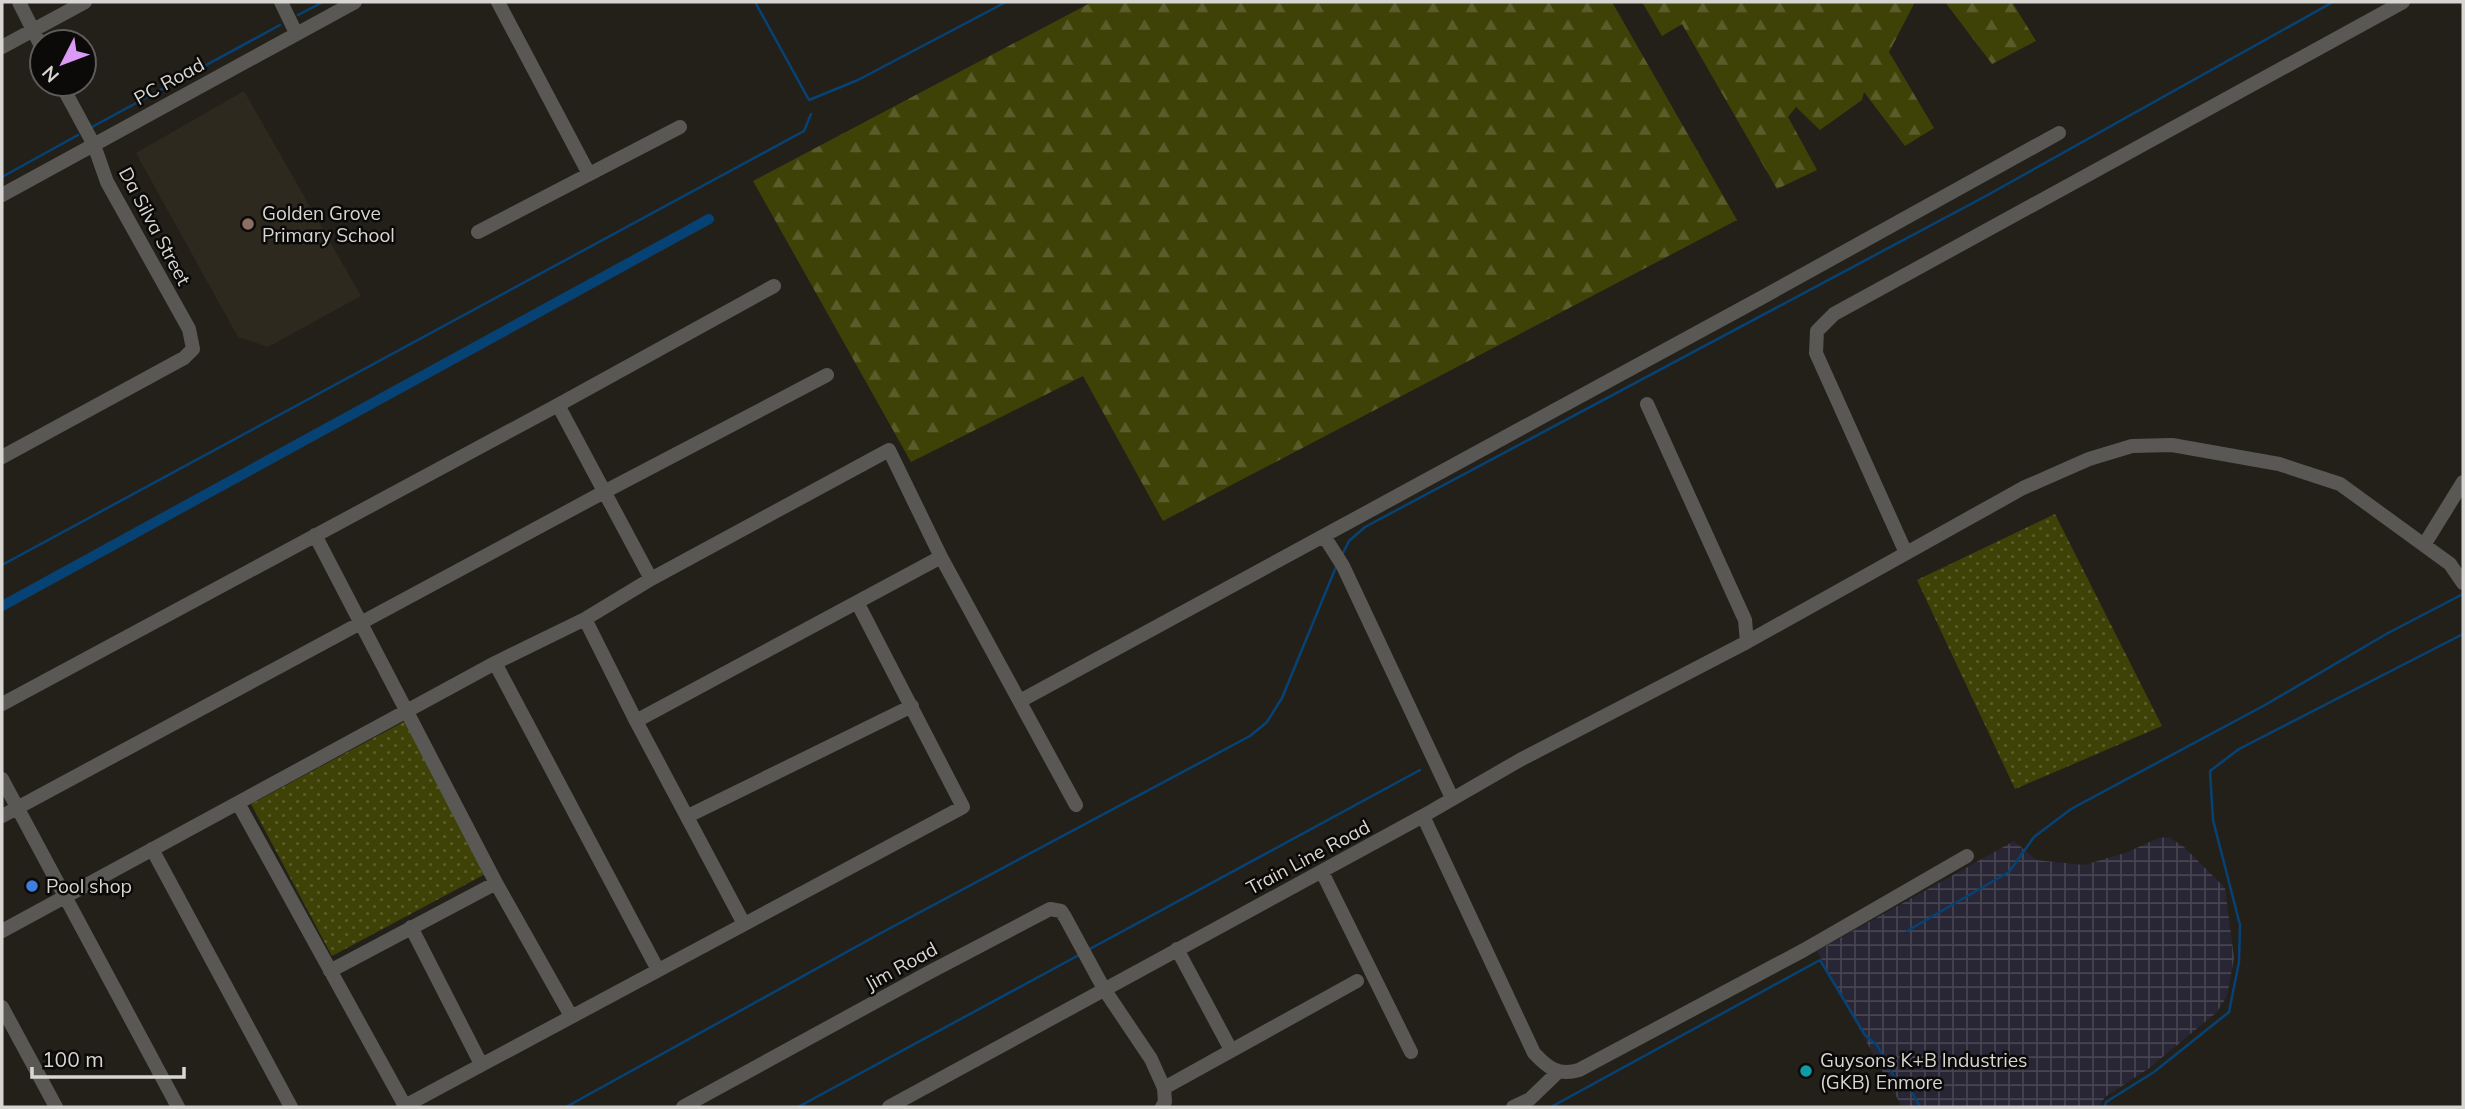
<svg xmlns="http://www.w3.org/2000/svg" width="2465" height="1109" viewBox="0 0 2465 1109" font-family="Mulish,sans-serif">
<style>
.built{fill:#2e291e}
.industrial{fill:url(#industrial-grid)}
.grass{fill:url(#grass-dots)}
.forest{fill:url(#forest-firs)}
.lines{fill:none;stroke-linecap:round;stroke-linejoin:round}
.stream{stroke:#074275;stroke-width:2.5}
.canal{stroke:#074275;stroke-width:10}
.minor{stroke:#5a5855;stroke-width:14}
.education-dot{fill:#8d6e63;stroke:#0b0a08;stroke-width:2.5}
.shop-dot{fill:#3f7fe0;stroke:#0b0a08;stroke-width:2.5}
.culture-dot{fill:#0f9aa8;stroke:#0b0a08;stroke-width:2.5}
.labels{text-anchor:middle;stroke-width:5;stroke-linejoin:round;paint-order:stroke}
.street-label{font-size:19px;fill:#d8d6d2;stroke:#0b0a08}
.poi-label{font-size:19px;fill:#d8d6d2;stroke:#0b0a08;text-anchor:start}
</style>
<defs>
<pattern id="industrial-grid" width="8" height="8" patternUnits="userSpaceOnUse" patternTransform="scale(1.75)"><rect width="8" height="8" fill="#282535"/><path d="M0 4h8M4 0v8" fill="none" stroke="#464451"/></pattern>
<pattern id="grass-dots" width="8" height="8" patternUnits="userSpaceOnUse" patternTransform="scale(1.75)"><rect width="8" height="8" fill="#3f4207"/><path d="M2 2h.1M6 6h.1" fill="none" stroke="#5a5d2a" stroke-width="1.8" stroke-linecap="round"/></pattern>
<pattern id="forest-firs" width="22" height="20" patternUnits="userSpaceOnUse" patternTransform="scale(1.75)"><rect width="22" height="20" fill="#3f4207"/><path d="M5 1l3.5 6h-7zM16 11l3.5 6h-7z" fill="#5a5d2a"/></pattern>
</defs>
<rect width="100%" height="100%" fill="#23201a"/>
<path class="built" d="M244,91L361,296L268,347L238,337L136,153Z"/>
<path class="industrial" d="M2169,837L2184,847L2225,888L2234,958L2227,996L2217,1012L2148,1069L2105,1097L2099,1107H1902L1817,951L2014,841L2036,860L2084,865L2128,852L2158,838Z"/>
<path class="grass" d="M2055,514L2162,726L2015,789L1917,580Z
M409,719L491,871L332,956L251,804Z"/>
<path class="forest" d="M1092,2H1612L1737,220L1163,521L1083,376L911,462L753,181Z
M1642,2H1915L1889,52L1934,128L1905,146L1864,92L1862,100L1820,130L1796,107L1788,117L1817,170L1777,189L1682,24L1662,36Z
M1945,2H2012L2036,41L1992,64Z"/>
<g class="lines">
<path class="stream" d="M755,2L809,100L858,80L1006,2
M298,15L323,2
M92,127L280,25
M2,177L78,135
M1342,555L1349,541L1365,527L1984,197L2333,2
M2,565L804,131L811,114
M1907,931L2009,872L2034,837L2071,809L2265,705L2388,633L2463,594
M1088,950L1420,770
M566,1107L881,933L1250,736L1267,722L1282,698L1336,567
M798,1107L1079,955
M1551,1107L1820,960L1865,1035L1877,1045L1894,1077L1905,1079L1920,1107
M2105,1107L2106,1102L2154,1072L2229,1012L2239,962L2240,925L2213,820L2210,771L2239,749L2463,634"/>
<path class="canal" d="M2,606L709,219"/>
<path class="minor" d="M19,2L42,48
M281,2L296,33
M498,2L589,174
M2,47L85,2
M2,195L355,2
M478,232L680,127
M1647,404L1745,620L1747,642
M558,405L651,579
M2,457L184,358L193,349L189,329L107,182L94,145L61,84
M315,535L496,883L571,1016
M1324,536L1343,566L1452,798
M2424,545L2463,482
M1906,553L1816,353L1817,331L1834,314L2403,2
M585,619L636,721L744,924
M495,663L658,970
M1020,701L1761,298L2059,133
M2,704L558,405L774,286
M636,721L941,557
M2,779L178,1107
M238,803L405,1106
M2,816L604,492L827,375
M688,816L912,706
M1423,816L1534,1053C1548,1068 1558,1076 1579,1070L1804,950L1967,856
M152,849L291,1107
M1322,872L1411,1052
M411,927L481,1064
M2,931L495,663L585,619L651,579L889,450L941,557L1076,805
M1177,949L1231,1050
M330,971L496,883
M2,1007L56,1107
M403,1107L963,807L857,602
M683,1107L928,973L1050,909L1061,911L1065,917L1104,989L1151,1059L1164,1088
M889,1107L1423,816L1520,760L1747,642L2023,488L2089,459L2132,446L2172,445L2279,464L2340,484L2450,564L2463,583
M1162,1107L1165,1102L1164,1088L1357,981
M1513,1107L1530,1099L1558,1072"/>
</g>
<circle class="education-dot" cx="248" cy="224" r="7"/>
<circle class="shop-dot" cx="32" cy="886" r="7"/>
<circle class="culture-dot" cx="1806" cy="1071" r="7"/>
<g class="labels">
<g class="street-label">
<text transform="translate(169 81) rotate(-29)" y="7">PC Road</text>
<text transform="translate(155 226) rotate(62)" y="7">Da Silva Street</text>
<text transform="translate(1308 857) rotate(-28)" y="7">Train Line Road</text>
<text transform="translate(901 966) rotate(-29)" y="7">Jim Road</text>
</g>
<g class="poi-label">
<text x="262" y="220">Golden Grove<tspan x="262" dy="22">Primary School</tspan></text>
<text x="46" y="893">Pool shop</text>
<text x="1820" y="1067">Guysons K+B Industries<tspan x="1820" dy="22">(GKB) Enmore</tspan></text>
</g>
</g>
<rect width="2465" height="1109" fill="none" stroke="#d8d6d2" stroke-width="7"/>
<g transform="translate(63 63) rotate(228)"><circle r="33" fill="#0b0a08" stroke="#5d5c59" stroke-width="2"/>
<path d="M0-5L12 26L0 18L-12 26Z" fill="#da9af6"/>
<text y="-10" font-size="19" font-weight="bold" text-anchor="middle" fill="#d8d6d2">N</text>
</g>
<path d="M32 1067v10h152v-10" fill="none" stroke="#d8d6d2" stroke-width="3.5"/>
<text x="42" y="1067" font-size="21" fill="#d8d6d2" stroke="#0b0a08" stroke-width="5" paint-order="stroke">100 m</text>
</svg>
